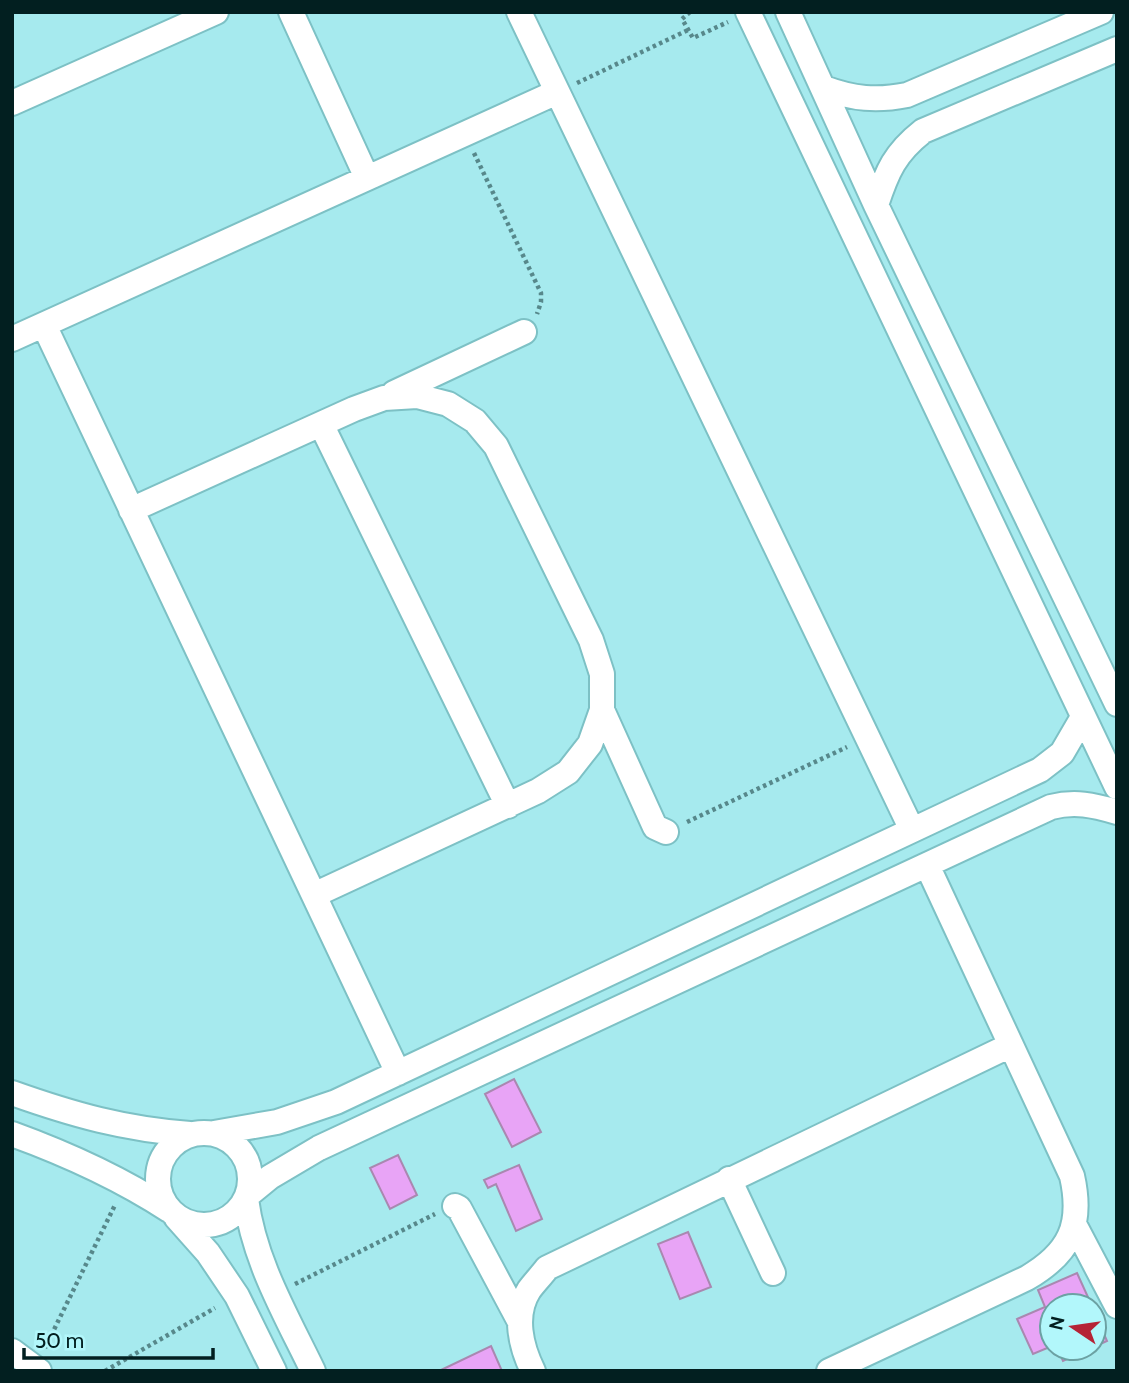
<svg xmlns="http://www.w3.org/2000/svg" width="1129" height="1383" viewBox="0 0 1129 1383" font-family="Cabin,sans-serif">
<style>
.building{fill:#e8a4f6;stroke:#a988b0;stroke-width:2}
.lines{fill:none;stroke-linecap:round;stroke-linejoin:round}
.minor-casing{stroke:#7dc1c5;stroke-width:28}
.path{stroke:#57888b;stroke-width:4.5;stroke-dasharray:3.5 3.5;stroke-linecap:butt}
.minor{stroke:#fff;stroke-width:24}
</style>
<rect width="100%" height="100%" fill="#a6eaee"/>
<path class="building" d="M514,1079L541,1132L512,1147L485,1094Z
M398,1155L417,1195L390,1209L370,1168Z
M519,1165L542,1219L516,1231L496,1184L488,1188L484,1180Z
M688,1232L711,1287L680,1299L658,1244Z
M1077,1273L1092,1306H1052V1346L1033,1354L1017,1319L1045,1307L1038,1290Z
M1094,1311L1107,1341L1094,1347Z
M491,1346L502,1371H439Z
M1057,1348H1091L1063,1361Z"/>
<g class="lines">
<defs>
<path id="minor" d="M291,12L367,178
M519,12L912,830
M748,12L1117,787
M788,12L876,205L1117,704
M824,88C853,99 877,101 907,95L1101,12
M12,103L216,12
M876,205C887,171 895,153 923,131L1117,49
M44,325L398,1073
M12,339L557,92
M394,393L524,332
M321,424L508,806
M131,510L354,409L384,398L417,396L448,404L475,421L496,446L591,640L602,674V710L590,744L568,772L538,791L314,895
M602,710L655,827L666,832
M12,1093C74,1115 124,1129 190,1134
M158 1179a46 46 0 1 1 92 0a46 46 0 1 1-92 0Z
M214,1133L277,1122L336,1102L1040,770L1062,753L1083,717
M12,1134C67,1154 120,1178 169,1210
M729,1179L773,1273
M248,1195L270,1177L319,1148L1051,807C1075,801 1093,805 1117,812
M246,1199C254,1261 286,1315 313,1371
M455,1206L459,1208L520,1322
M176,1217L208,1253L237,1296L274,1371
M1074,1224L1117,1306
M12,1351L39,1371
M533,1371C521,1347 513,1315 529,1290C534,1283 541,1276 547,1268L1011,1045
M829,1371L1027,1278C1070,1253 1083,1225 1072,1176L927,865"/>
</defs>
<use href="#minor" class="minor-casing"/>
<path class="path" d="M690,12L682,19L693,38L728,22
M577,83L688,30
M474,153L541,293V302L537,314
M687,822L847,747
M295,1284L435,1214
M45,1348L115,1205
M105,1371L215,1308"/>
<use href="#minor" class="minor"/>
</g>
<rect width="1129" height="1383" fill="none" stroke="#021f20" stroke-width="28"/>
<g transform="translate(1073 1327) rotate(283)"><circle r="33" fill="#b2f7fb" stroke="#6ca1a3" stroke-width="2"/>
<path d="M0-5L12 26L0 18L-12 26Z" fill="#b52336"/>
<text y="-10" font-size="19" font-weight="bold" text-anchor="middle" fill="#021f20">N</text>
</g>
<path d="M24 1348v10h189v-10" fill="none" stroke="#021f20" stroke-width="3.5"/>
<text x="35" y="1348" font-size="21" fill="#021f20" stroke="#b2f7fb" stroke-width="5" paint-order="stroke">50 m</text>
</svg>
